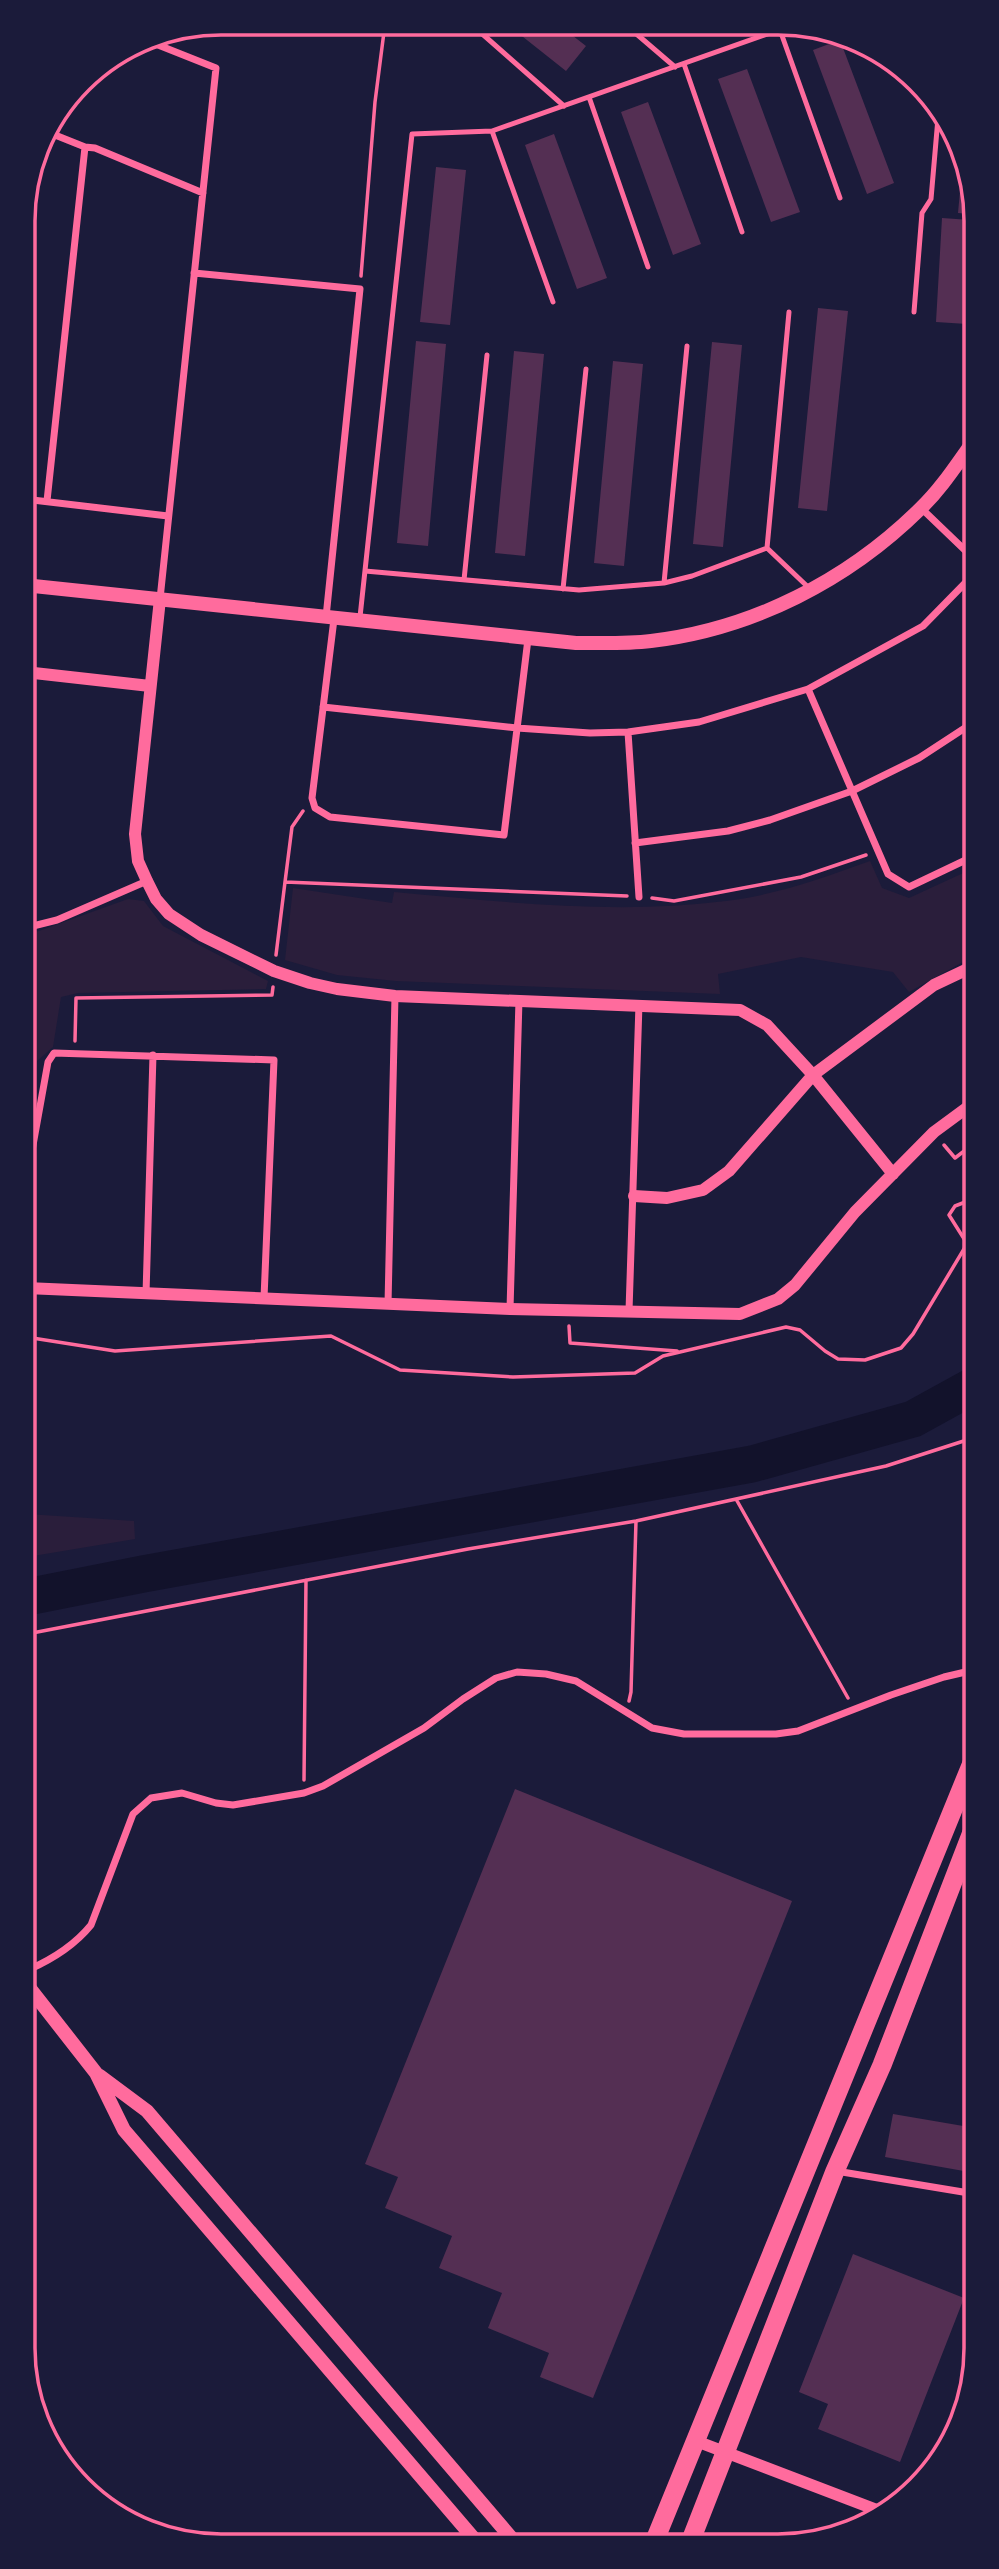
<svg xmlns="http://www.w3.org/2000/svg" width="999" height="2569" viewBox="0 0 999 2569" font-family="Inter,sans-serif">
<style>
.green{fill:#2a1e3b}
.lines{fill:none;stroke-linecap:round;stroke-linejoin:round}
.river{stroke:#12122b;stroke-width:37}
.building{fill:#542f53}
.path{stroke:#ff6b9d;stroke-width:3.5}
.service{stroke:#ff6b9d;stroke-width:5}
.minor{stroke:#ff6b9d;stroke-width:7}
.tertiary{stroke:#ff6b9d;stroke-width:12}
.secondary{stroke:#ff6b9d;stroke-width:14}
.trunk{stroke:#ff6b9d;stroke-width:19}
.rim{fill:none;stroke:#ff6b9d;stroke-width:3.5}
</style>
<rect width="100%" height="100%" fill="#1b1b3a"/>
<path class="green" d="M870,861L882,888L909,898L972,869V957L909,992L893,972L801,957L718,974L720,994L396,981L337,975L285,960L293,888L392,903L394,892C504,902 616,915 726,901C776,895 823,878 870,861Z
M128,899L144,901L163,926L268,981L266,989L78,993L61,997L53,1047L37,1061L27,1137L25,933L39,931Z
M27,1514L134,1521L135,1539L27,1557Z"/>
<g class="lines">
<path class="river" d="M27,1597L143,1574L752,1464L913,1419L973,1386"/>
</g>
<path class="building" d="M508,25H559L586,46L566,71Z
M840,40L894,183L867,194L813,50Z
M747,69L800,212L771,222L718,79Z
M648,102L701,244L673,255L621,112Z
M554,134L607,278L577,289L525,145Z
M963,159L970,170V214L958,213Z
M436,167L466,170L450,325L420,322Z
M942,218L970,220L967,324L936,322Z
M818,308L848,311L827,511L798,508Z
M416,341L446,344L428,546L397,543Z
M712,342L742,345L723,547L693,544Z
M514,351L544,354L525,556L495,553Z
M613,361L643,364L624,566L594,563Z
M515,1789L792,1901L593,2398L540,2377L549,2353L488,2328L502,2293L439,2268L452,2236L385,2208L398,2177L365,2164Z
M893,2114L975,2128V2173L885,2157Z
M853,2254L964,2298L900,2462L818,2429L828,2404L799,2392Z"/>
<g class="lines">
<path class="path" d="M361,276L375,102L385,24
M285,882L292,827L303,811
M652,898L674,901L801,877L866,855
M276,955L285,882L627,896
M75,1041L76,998L272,995L273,987
M944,1145L955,1158L972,1145
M973,1199L955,1206L949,1215L973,1253
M569,1326L570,1343L677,1351
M26,1337L115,1351L331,1336L400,1370L513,1377L635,1373L663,1356L786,1327L800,1330L825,1351L838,1359L865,1360L901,1348L913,1334L967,1244
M736,1499L848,1698
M27,1634L468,1549L636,1521L886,1466L973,1438
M629,1701L631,1692L636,1521
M304,1780L306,1580"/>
<path class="service" d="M471,24L564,106
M626,25L675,67
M780,30L840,198
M684,64L742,232
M589,97L648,267
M492,131L553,302
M914,312L922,213L931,199L938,118
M767,548L789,312
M365,571L579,590L664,583L692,576L767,548L809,588
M464,580L487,355
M664,583L687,346
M563,589L586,369
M360,617L412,134L492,131L790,26"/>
<path class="minor" d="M143,39L216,68L160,599
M45,131L85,147L47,501
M85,147L95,148L203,193
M194,273L360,289L326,617
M24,499L168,516
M921,508L971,556
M334,619L312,798L315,808L330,817L504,835L528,639
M808,689L888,874L909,887L972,857
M25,699L27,672
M323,707L517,728L590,733L628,732L699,722L808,689L923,626L971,577
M628,732L639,897
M635,843L728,831L770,820L852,791L919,758L971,724
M25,928L57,920L147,881
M26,1184L48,1062L54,1053L274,1060L264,1298
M146,1294L153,1055
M388,1304L395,996
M510,1309L519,1000
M629,1311L639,1004
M28,1970C53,1959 74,1946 91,1925L133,1814L151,1798L182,1793L216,1803L233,1805L304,1793L323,1786L424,1728L463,1699L496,1678L517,1672L546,1674L576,1681L652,1728L684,1734H776L798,1731L891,1695L944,1677L974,1670
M836,2171L975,2194"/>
<path class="tertiary" d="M160,599L135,834L138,861L147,881L156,899L169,914L201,935L274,971L310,983L337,989L395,996L740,1010L767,1025L813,1075L893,1174
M25,672L150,686
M634,1196L667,1198L703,1190L729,1171L813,1075L934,985L972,967
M26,1288L510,1309L740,1314L778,1299L795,1285L855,1212L934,1132L972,1104
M696,2441L877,2510"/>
<path class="secondary" d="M24,585L576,643C601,643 626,644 651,641C753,629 848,580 920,509C940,490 955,467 970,446
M28,1986L96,2073L124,2130L476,2541
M100,2076L147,2111L514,2541"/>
<path class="trunk" d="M655,2540L974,1758
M691,2540L835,2171L882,2065L974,1827"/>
</g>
<path d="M0 0H999V2569H0ZM221 35H778A186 186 0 0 1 964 221V2348A186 186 0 0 1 778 2534H221A186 186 0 0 1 35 2348V221A186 186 0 0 1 221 35Z" fill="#1b1b3a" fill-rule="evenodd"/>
<path class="rim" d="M221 35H778A186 186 0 0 1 964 221V2348A186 186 0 0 1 778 2534H221A186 186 0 0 1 35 2348V221A186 186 0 0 1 221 35Z"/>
</svg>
